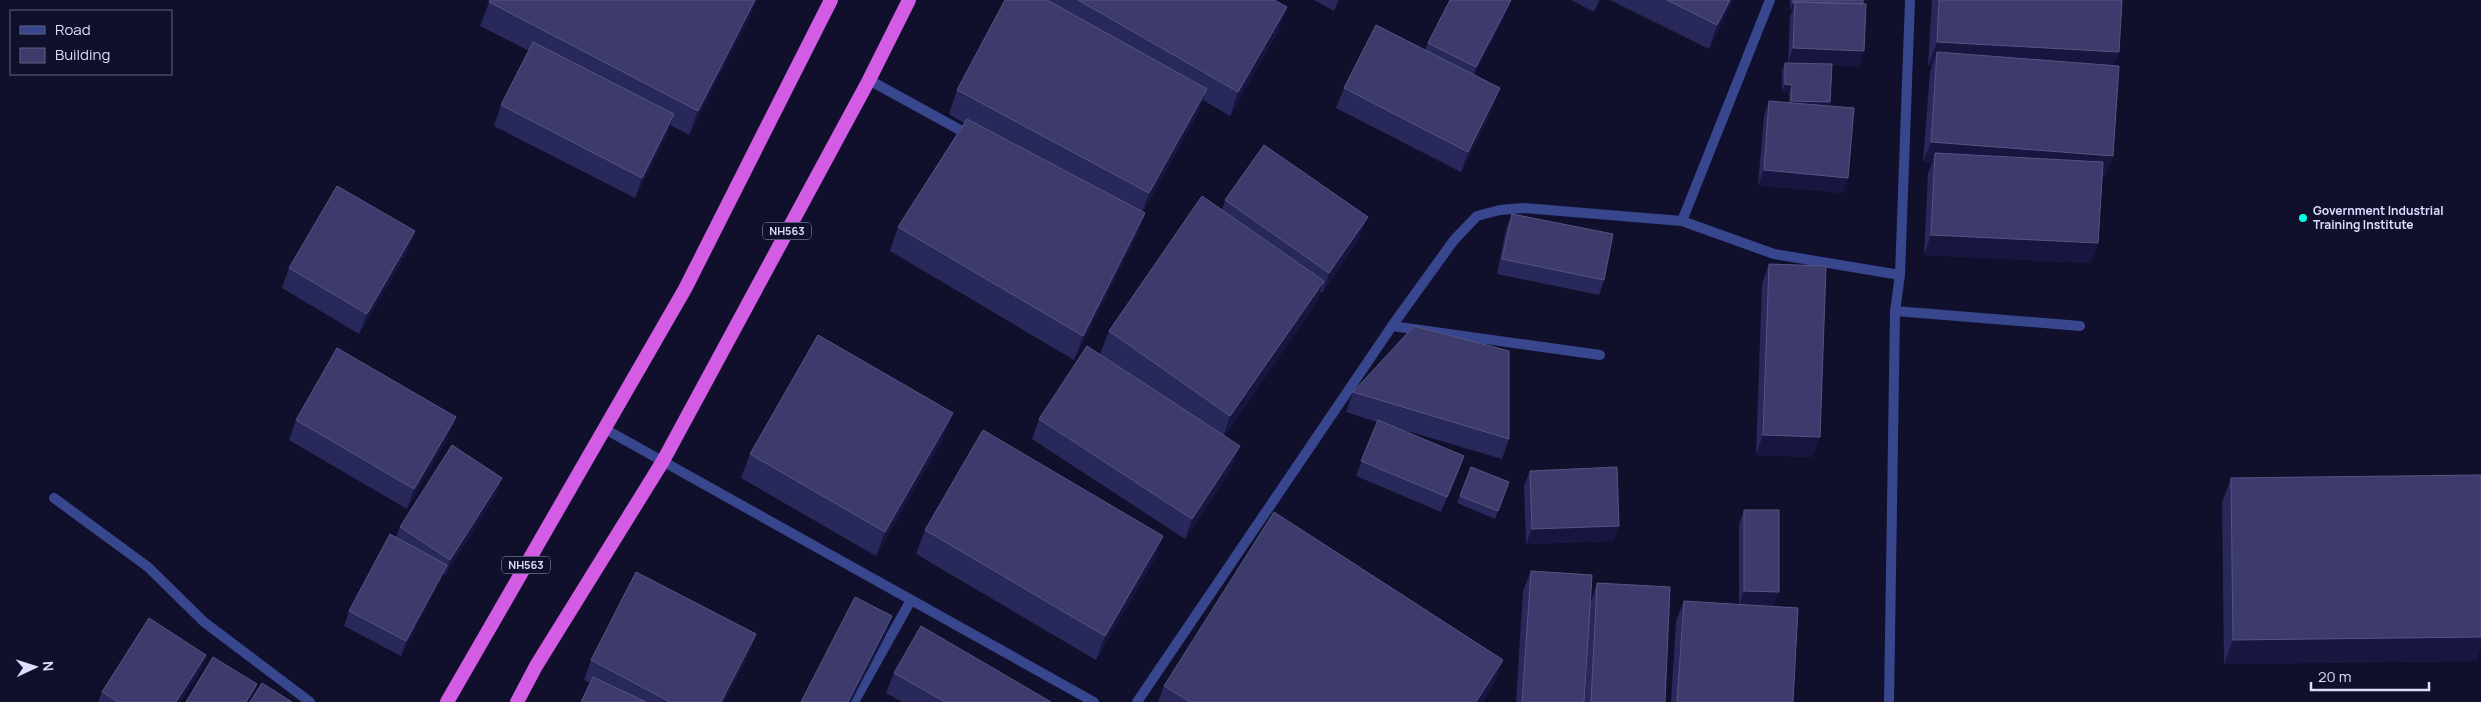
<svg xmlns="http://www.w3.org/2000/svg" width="2481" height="702" viewBox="0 0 2481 702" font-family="Manrope,sans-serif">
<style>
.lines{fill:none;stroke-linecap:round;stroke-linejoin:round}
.service{stroke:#38468e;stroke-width:10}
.minor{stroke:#38468e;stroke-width:10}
.trunk{stroke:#d25ce4;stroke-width:14}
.wall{fill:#28285a}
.shaded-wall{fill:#171640}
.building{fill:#3c3b6c;stroke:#555583}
.poi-dot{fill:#07ffe7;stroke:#10102c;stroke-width:2}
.labels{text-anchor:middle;stroke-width:4;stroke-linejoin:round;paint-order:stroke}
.shield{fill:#10102c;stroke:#9ea0c0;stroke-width:1}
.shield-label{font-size:11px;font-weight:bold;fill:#dbdeff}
.poi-label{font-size:12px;font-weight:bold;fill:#dbdeff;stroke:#10102c;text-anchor:start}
</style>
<rect width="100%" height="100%" fill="#10102c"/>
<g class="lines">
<path class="service" d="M869,80L971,136
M1895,311L2080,326
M54,498L148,567L204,622L310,702"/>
<path class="minor" d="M1682,221L1774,254L1900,275
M1392,326L1600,355
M605,429L1094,702
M854,702L911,600
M1137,702L1392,326L1454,240L1477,216L1500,210L1523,208L1682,221L1770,0
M1889,702L1895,311L1900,275L1910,0"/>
<path class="trunk" d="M447,702L685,289L831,0
M517,702L536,666L663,461L869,80L909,0"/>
</g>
<path class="wall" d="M490,0L753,10L689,135L670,125L667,134L635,198L494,126L501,105L529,51L480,26Z
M1005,0H1274L1287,7L1278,31L1230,116L1203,100L1198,113L1143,212L1145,213L1136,237L1074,360L890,251L898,227L964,123L949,114L957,90Z
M1314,0H1340L1334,11Z
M1571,0H1600L1594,12Z
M1610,0H1733L1709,49Z
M1790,0H1863L1864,51L1859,66L1832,65L1830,102L1829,106L1843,193L1758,185L1764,116L1769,101L1789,103V92H1782V71L1785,63H1788L1790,17L1792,11L1790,10Z
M1932,0H2122L2114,66L2113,156L2105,176H2102L2098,243L2091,263L1924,255L1928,173L1932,163L1923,162L1930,72L1932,66H1928Z
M1506,13L1474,75L1493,108L1461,172L1336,108L1344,88L1425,50L1428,43Z
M1225,200L1360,237L1322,293L1320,292L1315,304L1225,436L1233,466L1185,539L1032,439L1039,419L1100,354L1109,331L1222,210Z
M1512,214L1604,280L1599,295L1497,274L1506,229Z
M415,231L407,252L359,334L282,288L289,268Z
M1769,264L1813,457L1756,455L1762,284Z
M1353,392L1509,439L1502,459L1397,428L1459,471L1441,512L1356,476L1377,422L1346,412Z
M296,420L448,437L407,509L289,440Z
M944,437L876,556L741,478L750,454Z
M1471,467L1509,482L1495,519L1457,503Z
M1530,471L1614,541L1526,544L1524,486Z
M2481,475V647L2476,661L2224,664L2222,502L2231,478Z
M497,493L445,575L443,574L441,579L401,656L344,626L349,611L396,537L400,527Z
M1744,510L1779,592L1773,606L1793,702H1671L1676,621L1684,601L1739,605V524Z
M925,530L1163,536L1154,560L1096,660L916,554Z
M1531,571L1591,602L1597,583L1665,702H1585L1588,634L1584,702H1516L1523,591Z
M756,634L749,654L724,702H581L590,683L584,680L591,660Z
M206,655L201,669L180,702H98L102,692Z
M1503,660L1494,683L1483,702H1158L1164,686Z
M894,673L1051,702H902L886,693Z"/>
<path class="shaded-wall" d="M755,0H757L753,10L689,135L698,111Z
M1338,0H1340L1334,11Z
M1511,0L1506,13L1471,82L1476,67Z
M1599,0H1600L1594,12Z
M1730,0H1733L1709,49L1717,25Z
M1793,3H1795L1792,11L1790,10Z
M1287,7L1278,31L1230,116L1238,92Z
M1937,42L2119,52L2110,76L1937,52L1932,66H1928Z
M1793,48L1864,51L1859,66L1788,63Z
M1785,84L1792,85L1789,92H1782Z
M1500,88L1493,108L1461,172L1468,152Z
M1207,89L1198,113L1140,217L1149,193Z
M1791,101L1830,102L1828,110L1788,109Z
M674,114L667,134L635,198L642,178Z
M1931,142L2113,156L2105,176L1935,163V153L1932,163L1923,162Z
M1764,170L1848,178L1843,193L1758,185Z
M1145,213L1136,237L1074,360L1083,336Z
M1368,217L1360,237L1322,293L1329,273Z
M415,231L407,252L359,334L367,314Z
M1931,235L2098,243L2091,263L1924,255Z
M1324,281L1315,304L1222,440L1230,416Z
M953,413L944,437L876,556L885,532Z
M456,417L448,437L407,509L414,489Z
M1763,435L1820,437L1813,457L1756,455Z
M1240,446L1233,466L1185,539L1192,519Z
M1464,456L1459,471L1441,512L1447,497Z
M502,478L497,493L445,575L450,560Z
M1619,526L1614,541L1526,544L1532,529Z
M1163,536L1154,560L1096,660L1105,636Z
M447,565L441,579L401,656L406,641Z
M1744,591L1779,592L1773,606H1739Z
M892,616L885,637L851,702H848Z
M756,634L749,654L724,702H721Z
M2481,637V647L2476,661L2224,664L2233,640Z
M206,655L201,669L180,702H176Z
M1503,660L1494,683L1483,702H1476Z
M257,684L252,698L249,702H246Z"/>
<path class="building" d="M490,0H755L698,111L489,2Z
M1005,0H1047L1207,89L1149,193L957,90Z
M1078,0H1274L1287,7L1238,92Z
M1450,0H1511L1476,67L1428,43Z
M1667,0H1730L1717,25Z
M1793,0H1863V4L1795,2V3H1793Z
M1939,0H2122L2119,52L1937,42Z
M1795,2L1866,4L1864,51L1793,48Z
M1376,25L1500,88L1468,152L1344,88Z
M533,42L674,114L642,178L501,105Z
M1937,52L2119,66L2113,156L1931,142Z
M1785,63L1832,64L1830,102L1791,101L1792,85L1785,84Z
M1769,101L1854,108L1848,178L1764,170Z
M967,119L1145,213L1083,336L898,227Z
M1264,145L1368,217L1329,273L1225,200Z
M1935,153L2103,162L2098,243L1931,235Z
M337,186L415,231L367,314L289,268Z
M1202,196L1324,281L1230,416L1109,331Z
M1512,214L1613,234L1604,280L1502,259Z
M1769,264L1826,266L1820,437L1763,435Z
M1414,326L1509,351V439L1353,392Z
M818,335L953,413L885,532L750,454Z
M1087,346L1240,446L1192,519L1039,419Z
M337,348L456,417L414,489L296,420Z
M1378,420L1464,456L1447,497L1361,461Z
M983,430L1163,536L1105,636L925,530Z
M452,445L502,478L450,560L400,527Z
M1471,467L1509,482L1498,511L1460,496Z
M1617,467L1619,526L1532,529L1530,471Z
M2481,475V637L2233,640L2231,478Z
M1744,510H1779V592L1744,591Z
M1274,512L1503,660L1476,702H1190L1164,686Z
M390,534L447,565L406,641L349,611Z
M1531,571L1592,575L1584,702H1522Z
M636,572L756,634L721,702H670L591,660Z
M1597,583L1670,587L1665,702H1591Z
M855,597L892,616L848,702H801Z
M1684,601L1798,608L1793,702H1677Z
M149,618L206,655L176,702H118L102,692Z
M921,626L1051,702H945L894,673Z
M213,657L257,684L246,702H186Z
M593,677L646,702H581Z
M262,683L292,702H250Z"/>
<circle class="poi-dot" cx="2303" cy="218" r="5"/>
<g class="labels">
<g class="shield">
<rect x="763" y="222.5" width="48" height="17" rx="4"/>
<rect x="502" y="556.5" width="48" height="17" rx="4"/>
</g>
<g class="shield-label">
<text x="787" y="235">NH563</text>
<text x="526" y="569">NH563</text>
</g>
<g class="poi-label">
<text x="2313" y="215">Government Industrial<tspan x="2313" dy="14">Training Institute</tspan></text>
</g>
</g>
<rect x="10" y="10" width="162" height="65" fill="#10102c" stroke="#616280"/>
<rect x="20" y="26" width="25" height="8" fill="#38468e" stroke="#616280"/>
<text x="55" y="35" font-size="15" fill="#dbdeff">Road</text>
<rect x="20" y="48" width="25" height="15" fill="#3c3b6c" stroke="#616280"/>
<text x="55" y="60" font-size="15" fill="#dbdeff">Building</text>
<g transform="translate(35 667) rotate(86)" stroke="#10102c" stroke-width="4" paint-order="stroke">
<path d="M0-4L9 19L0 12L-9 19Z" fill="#dbdeff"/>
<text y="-8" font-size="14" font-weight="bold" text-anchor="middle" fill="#dbdeff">N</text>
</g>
<path d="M2311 682v8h118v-8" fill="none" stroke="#dbdeff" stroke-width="2.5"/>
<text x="2318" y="682" font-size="15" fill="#dbdeff" stroke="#10102c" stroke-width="4" paint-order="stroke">20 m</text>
</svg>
